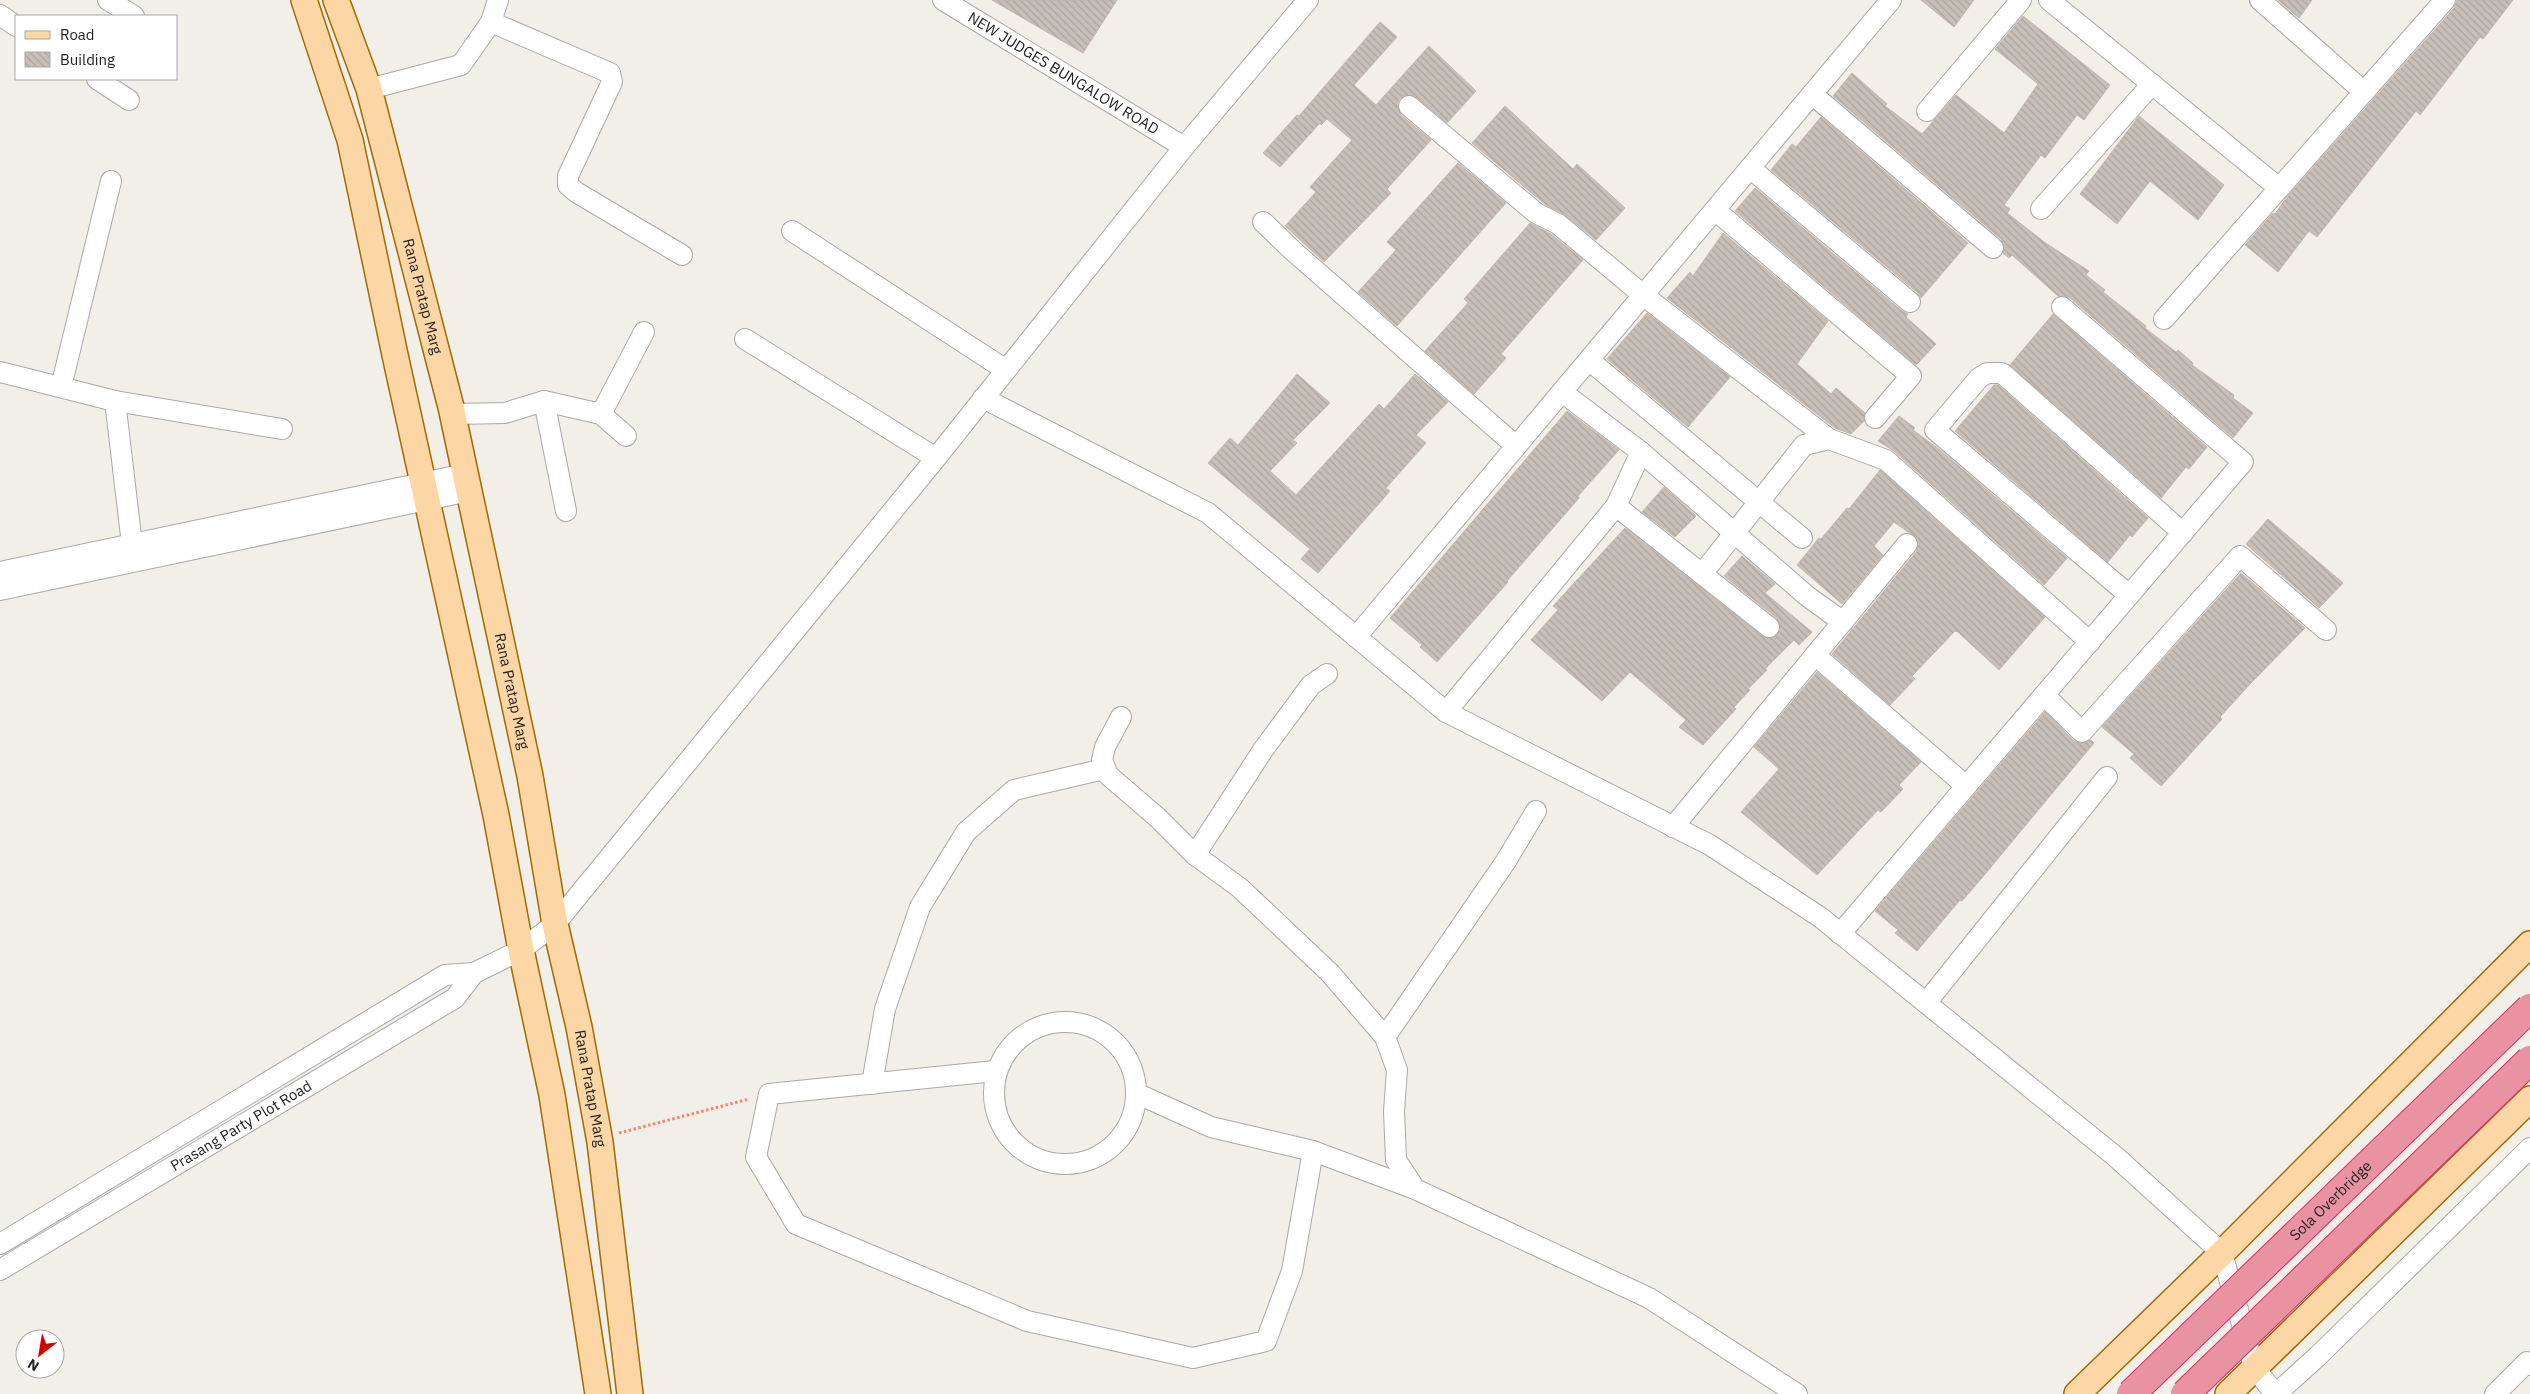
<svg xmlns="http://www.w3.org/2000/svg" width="2530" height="1394" viewBox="0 0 2530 1394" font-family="'IBM Plex Sans',sans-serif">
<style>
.building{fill:url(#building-back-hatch);stroke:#c4b6ab}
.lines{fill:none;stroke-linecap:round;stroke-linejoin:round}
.minor-casing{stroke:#a9a9a9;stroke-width:22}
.major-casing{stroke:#a06b00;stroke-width:28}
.path{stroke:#fa8072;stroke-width:3;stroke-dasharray:2.5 2.5;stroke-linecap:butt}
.minor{stroke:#fff;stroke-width:20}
.major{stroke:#fcd6a4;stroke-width:25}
.highway-bridge-casing{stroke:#dc2a67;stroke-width:30;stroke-linecap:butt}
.highway-bridge{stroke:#e892a2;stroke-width:28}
.labels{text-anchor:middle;stroke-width:5;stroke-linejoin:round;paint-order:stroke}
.street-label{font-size:15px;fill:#222;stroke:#fff}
</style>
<defs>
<pattern id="building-back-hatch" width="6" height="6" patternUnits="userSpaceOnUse" patternTransform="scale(1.25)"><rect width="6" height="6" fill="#c7bfb8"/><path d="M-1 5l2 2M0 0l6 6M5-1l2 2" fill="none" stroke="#aba49e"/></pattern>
</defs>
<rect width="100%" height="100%" fill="#f2efe9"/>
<path class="building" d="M992,0H1117L1083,53Z
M1921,0H1974L1954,27Z
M2278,0H2312L2299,18Z
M2457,0H2513L2483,39L2480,37L2420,115L2416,111L2317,237L2309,231L2278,272L2245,245L2273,213L2275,214L2287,197L2454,8Z
M2023,16L2110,85L2084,120L2077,115L2045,158L2041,155L2004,205L2010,209L2007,213L2047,244L2089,271L2086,275L2105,290L2103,292L2146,326L2145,328L2176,352L2178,350L2193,363L2192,365L2234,395L2233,398L2253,413L2233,438L2070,298L2058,296L2012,255L2009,258L2003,253L2004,244L2001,239L1833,96L1852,73L1887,104L1885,106L1922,134L1956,95L2004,133L2038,84L1995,49Z
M1380,22L1397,37L1354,85L1376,105L1429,46L1476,91L1447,123L1416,97L1405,95L1400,98L1397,104L1401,115L1431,140L1387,189L1391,193L1324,262L1285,226L1316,192L1310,187L1352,140L1327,119L1321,125L1320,123L1280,167L1263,153L1297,115L1299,116Z
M1505,106L1573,169L1577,164L1625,208L1596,240L1565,215L1546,205L1472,143Z
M2139,116L2224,185L2198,220L2150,181L2117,224L2080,194Z
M1821,117L1968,243L1921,298L1918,293L1771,170L1792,144L1796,147Z
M1458,163L1506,203L1397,326L1358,292L1396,250L1387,242Z
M1755,188L1902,311L1908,314L1906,317L1936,344L1916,365L1735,211Z
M1530,223L1551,234L1583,260L1501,354L1506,358L1474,394L1425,351L1468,303L1464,299Z
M1723,233L1828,321L1797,364L1831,394L1836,388L1865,413L1864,421L1851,434L1835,428L1667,298L1690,272L1693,276Z
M1647,313L1730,377L1688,427L1607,359Z
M2053,314L2207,447L2189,469L2186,467L2161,498L2010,365Z
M1297,374L1330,403L1293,440L1297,443L1270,471L1296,495L1379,404L1384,409L1415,374L1448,402L1416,435L1426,443L1386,488L1390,491L1318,573L1301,559L1310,549L1208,463L1230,438L1238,445Z
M1994,385H1998L2148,518L2132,537L2130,535L2108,562L1955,431Z
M1567,411L1619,450L1578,496L1579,498L1507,581L1508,582L1437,662L1420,647L1422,645L1390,618Z
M1899,416L1915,428L1913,430L1940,450L2067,558L2044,585L1894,451L1878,441Z
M1880,470L2045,617L1999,670L1958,632L1955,631L1912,676L1915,679L1890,705L1832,654L1916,552L1918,539L1894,522L1874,546L1883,555L1842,604L1797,565L1819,538L1821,539L1847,508L1849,509Z
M1664,487L1696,516L1675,537L1642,512Z
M2268,519L2343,583L2319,608L2246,544Z
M1625,528L1762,636L1773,638L1781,629L1777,618L1724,576L1742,556L1775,584L1765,593L1812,632L1799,645L1794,640L1765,669L1767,670L1748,689L1750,690L1734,707L1736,709L1703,745L1679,727L1686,720L1630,672L1602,701L1531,640L1558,610L1553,606Z
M2241,573L2305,628L2250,684L2220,717L2222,719L2161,786L2130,758L2134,754L2102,727Z
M1817,672L1921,762L1899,785L1903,789L1881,812L1878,810L1817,875L1741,812L1779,769L1754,747Z
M2045,712L2074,741L2085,743L2091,740L2094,743L1981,879L1962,901L1960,900L1917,951L1895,933L1898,930L1875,911Z"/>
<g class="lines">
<defs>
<g id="minor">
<path d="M108,0L134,16"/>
<path id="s1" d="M943,0L1184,147"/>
<path d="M2049,0L2279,188"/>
<path d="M2260,0L2364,92"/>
<path d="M0,15L16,26"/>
<path d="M491,22L610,73L612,82L568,176V185L576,192L682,255"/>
<path d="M97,79L129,100"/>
<path d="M369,89L461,65L491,22L498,0"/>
<path d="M1812,94L1993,248"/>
<path d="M1409,106L1536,213L1558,224L1643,295L1829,439"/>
<path d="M1927,111L2021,0"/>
<path d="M1750,168L1910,302"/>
<path d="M2041,209L2152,84"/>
<path d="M1715,210L1911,376L1875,418"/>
<path d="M1263,222L1292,250L1516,446"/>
<path d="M792,231L1006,370"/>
<path d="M2164,319L2445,0"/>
<path d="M745,339L936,458"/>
<path d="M1589,360L1802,538"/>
<path d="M0,372L115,401L282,429"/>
<path d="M61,387L111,181"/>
<path d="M1562,392L1641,452L1616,506"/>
<path d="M983,398L1208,513L1446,712L1710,845L1820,917L2116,1157L2222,1253L2254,1367L2275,1394"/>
<path d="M115,401L132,544"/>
<path d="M544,401L566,511"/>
<path d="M453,414L505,413L544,401L601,414L626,436"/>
<path d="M601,414L644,332"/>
<path d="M1641,452L1807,596L1843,622"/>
<path d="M0,572L465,474"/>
<path d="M1702,574L1804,445L1829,439L1886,460L2090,642"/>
<path d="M0,590L469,491"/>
<path d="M2129,595L1935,430L1979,378L1987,373H2002L2183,533"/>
<path d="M1356,637L1891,0"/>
<path d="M1815,655L1966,786"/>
<path d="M2044,695L2082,732L2240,556L2326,630"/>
<path d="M1446,712L1616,506L1769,627"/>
<path d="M1121,717L1105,747L1102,760L1108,775L1158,818L1195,855L1240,888L1330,973L1385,1037L1397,1070L1394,1111L1396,1160L1415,1189L1649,1298L1797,1394"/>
<path d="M1673,827L1907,544"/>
<path d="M1195,855L1263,750L1311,685L1327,674"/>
<path d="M1840,934L2243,462L2062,307"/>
<path d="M1926,1003L2107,777"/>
<circle cx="1065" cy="1093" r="71"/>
<path d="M1385,1037L1506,861L1536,811"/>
<path d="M995,1071L769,1094L756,1157L796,1224L1027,1321L1193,1358L1266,1341L1292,1271L1313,1151"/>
<path d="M872,1084L885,1009L920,907L966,832L1014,790L1104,769"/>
<path d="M1138,1094L1211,1127L1313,1151L1415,1189"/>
<path d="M0,1244L445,975L474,973L521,950L555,924L936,458L1184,147L1308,0"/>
<path id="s2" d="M0,1270L455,998L474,973"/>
<path d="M2276,1394L2318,1356L2530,1148"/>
<path d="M2495,1394L2527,1362L2530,1365"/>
</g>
<g id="major">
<path d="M304,0L350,140L395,355L496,815L521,950L552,1095L598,1394"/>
<path id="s3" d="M336,0L369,89L451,407L530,776L555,924L579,1027L600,1142L630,1394"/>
<path d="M2077,1394L2222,1253L2530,944"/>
<path d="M2228,1394L2530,1099"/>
</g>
</defs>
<use href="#minor" class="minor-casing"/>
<use href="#major" class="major-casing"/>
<path class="path" d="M619,1133L749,1099"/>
<use href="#minor" class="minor"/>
<use href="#major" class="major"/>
<defs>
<g id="highway-bridge">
<path id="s4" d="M2131,1394L2530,1008"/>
<path d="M2185,1394L2530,1060"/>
</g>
</defs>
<use href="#highway-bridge" class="highway-bridge-casing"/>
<use href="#highway-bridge" class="highway-bridge"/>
</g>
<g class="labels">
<g class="street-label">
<text dy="5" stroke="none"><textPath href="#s1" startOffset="141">NEW JUDGES BUNGALOW ROAD</textPath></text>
<text dy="5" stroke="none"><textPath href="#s3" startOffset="309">Rana Pratap Marg</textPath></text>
<text dy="5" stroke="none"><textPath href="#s3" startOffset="714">Rana Pratap Marg</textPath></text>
<text dy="5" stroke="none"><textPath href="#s3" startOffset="1119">Rana Pratap Marg</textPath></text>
<text dy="5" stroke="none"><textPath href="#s2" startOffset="281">Prasang Party Plot Road</textPath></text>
<text dy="5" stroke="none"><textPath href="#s4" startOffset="278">Sola Overbridge</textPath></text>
</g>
</g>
<rect x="15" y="15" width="162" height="65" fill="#ffffff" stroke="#a7a7a7"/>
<rect x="25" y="31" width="25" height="8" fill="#fcd6a4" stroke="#a7a7a7"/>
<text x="60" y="40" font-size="15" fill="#222222">Road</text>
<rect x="25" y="52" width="25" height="15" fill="url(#building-back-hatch)" stroke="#a7a7a7"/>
<text x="60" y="65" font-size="15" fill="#222222">Building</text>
<g transform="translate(40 1354) rotate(211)"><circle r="24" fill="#ffffff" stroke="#a7a7a7"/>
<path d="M0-4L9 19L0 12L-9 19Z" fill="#d40000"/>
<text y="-8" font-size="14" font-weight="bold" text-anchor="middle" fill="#222222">N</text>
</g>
</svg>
